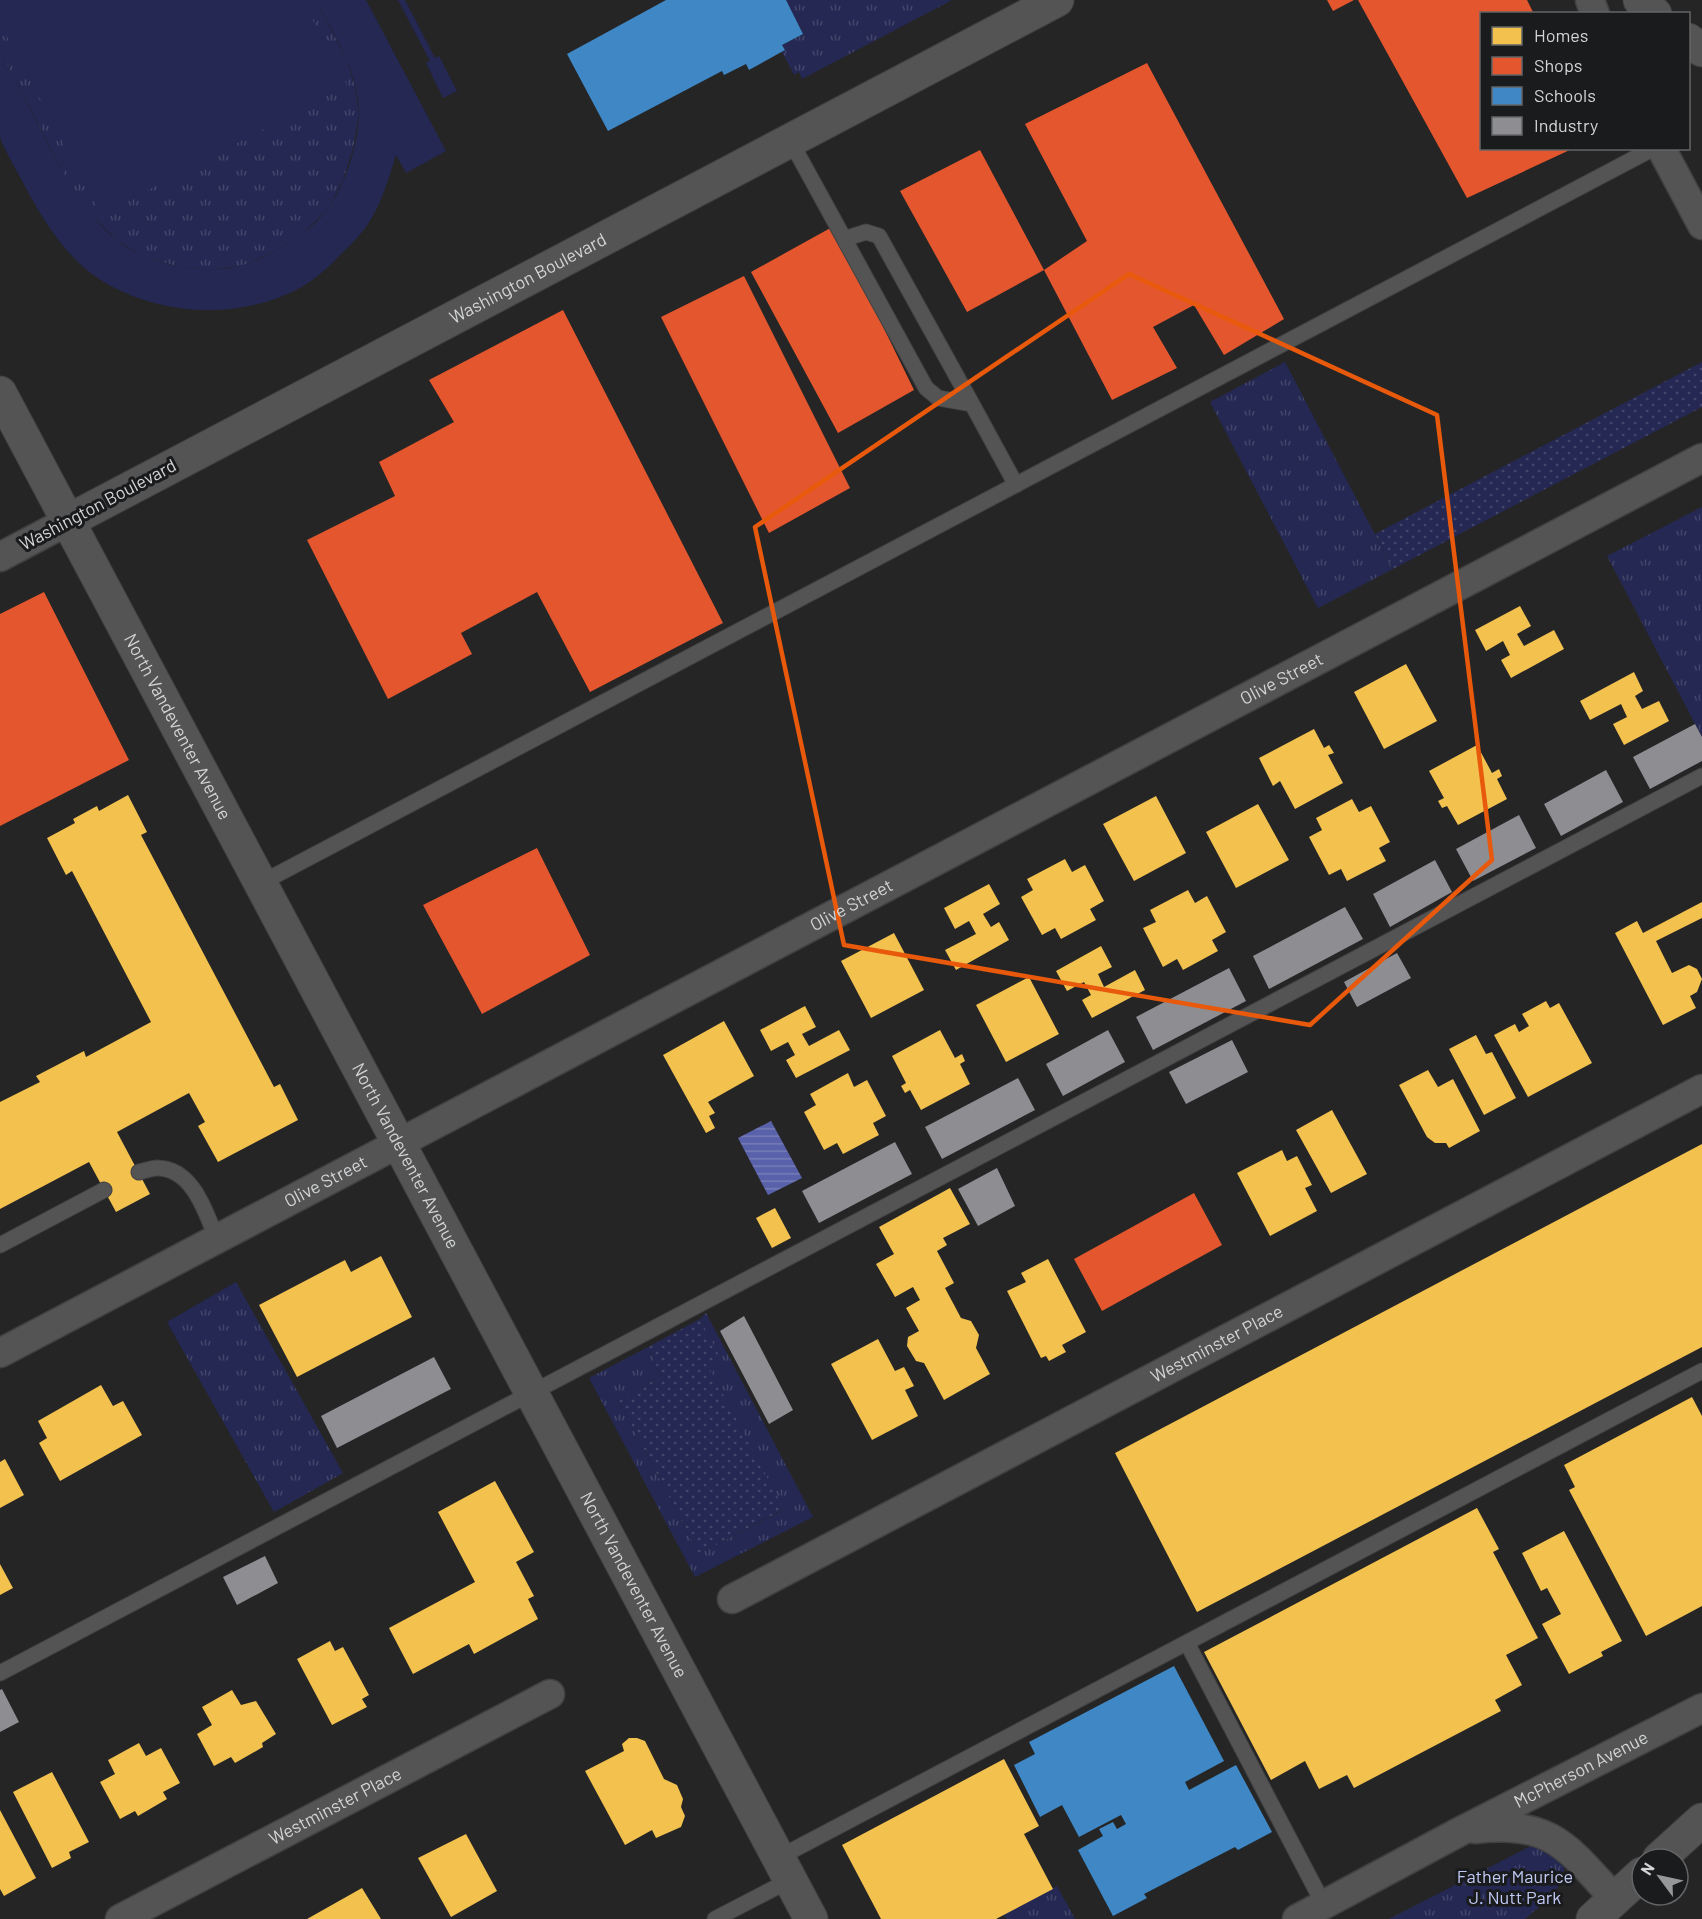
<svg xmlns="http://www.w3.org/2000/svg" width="1702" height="1919" viewBox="0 0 1702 1919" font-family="Barlow,sans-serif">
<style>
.grass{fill:url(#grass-tufts)}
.garden{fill:url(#garden-dots)}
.pitch{fill:#242853}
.water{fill:url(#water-rules)}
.homes{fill:#f2c14e}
.shops{fill:#e4572e}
.schools{fill:#3f88c5}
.industry{fill:#8d8d92}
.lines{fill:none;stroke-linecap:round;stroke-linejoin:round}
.lane-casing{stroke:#414142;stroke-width:17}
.street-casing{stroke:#414142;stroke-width:31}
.secondary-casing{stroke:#414142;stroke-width:35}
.lane{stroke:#545455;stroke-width:15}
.street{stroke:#545455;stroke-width:28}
.secondary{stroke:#545455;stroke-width:33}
.marked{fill:none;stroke:#e8590c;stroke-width:4.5;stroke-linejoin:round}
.labels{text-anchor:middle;stroke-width:6;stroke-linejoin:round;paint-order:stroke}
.street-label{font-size:18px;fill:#d3d4d5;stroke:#1a1b1d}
.park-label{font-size:18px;fill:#c2cbf6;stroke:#1a1b1d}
</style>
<defs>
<pattern id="grass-tufts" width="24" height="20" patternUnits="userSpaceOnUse" patternTransform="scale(1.5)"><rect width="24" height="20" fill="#242853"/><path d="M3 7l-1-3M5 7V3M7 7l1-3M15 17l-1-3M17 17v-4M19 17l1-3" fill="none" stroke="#43466b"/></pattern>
<pattern id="garden-dots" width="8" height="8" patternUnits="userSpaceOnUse" patternTransform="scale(1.5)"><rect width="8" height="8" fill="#242853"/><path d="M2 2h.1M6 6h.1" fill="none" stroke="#43466b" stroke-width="1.8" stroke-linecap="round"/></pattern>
<pattern id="water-rules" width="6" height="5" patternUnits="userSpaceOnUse" patternTransform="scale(1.5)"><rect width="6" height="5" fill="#5861a9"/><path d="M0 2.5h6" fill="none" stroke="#777eb8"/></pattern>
</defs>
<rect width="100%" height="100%" fill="#252526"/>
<path class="grass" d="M0,0H316L346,58L355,86L359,114L353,149L343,180L328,209L302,234L275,251L245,265L210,270L181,267L144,257L117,240L92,216L72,189L0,51Z
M786,0H952L802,79L799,72L794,75L782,52L785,50L782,45L803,34Z
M1285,362L1393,569L1318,608L1210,402Z
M1702,507V737L1607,556Z
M236,1282L343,1473L274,1512L167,1322Z
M706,1313L813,1517L695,1577L589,1378L648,1347L661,1376L619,1401L699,1554L783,1510L709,1368L703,1325L700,1319Z
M1535,1845L1564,1863C1566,1889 1543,1903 1525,1919H1389L1527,1848Z
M1057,1886L1075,1919H1007L1003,1915Z"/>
<path class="garden" d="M1702,362V407L1393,569L1375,534Z
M700,1319L722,1361L709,1368L784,1509L699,1554L619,1401L661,1376L648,1347Z"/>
<path class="pitch" d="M0,0H302L347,85L101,215L0,23Z
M316,0H366L446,151L406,173L396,155C389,177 383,199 371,219C364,231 353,243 342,253C329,267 314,281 296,290C238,319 166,316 109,285C71,264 47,227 27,190C21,177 3,149 0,137C0,131 0,122 0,115C0,93 0,72 0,51C15,79 29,108 44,136C64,174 82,212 117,240C148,265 207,277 246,264C262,259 277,250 291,241C304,233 319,221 328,208C346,183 358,145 359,114C359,72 334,35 316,0Z
M398,0H405L435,58L439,56L457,91L443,98L426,63L430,61Z"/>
<path class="water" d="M771,1121L802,1178L768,1195L738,1138Z"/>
<path class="homes" d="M1520,606L1531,626L1517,634L1524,646L1554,630L1564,649L1511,678L1501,660L1510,655L1503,641L1486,651L1475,630Z
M1406,664L1437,721L1384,749L1354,692Z
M1634,672L1643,691L1635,696L1642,709L1659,701L1669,721L1624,745L1613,724L1627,717L1621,704L1590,720L1580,701Z
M1314,729L1324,748L1329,745L1334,753L1328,755L1343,783L1295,809L1280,781L1273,786L1259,758Z
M1477,745L1492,773L1499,769L1502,776L1497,779L1507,799L1458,825L1447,806L1442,808L1438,801L1444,798L1429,771Z
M128,795L147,832L141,835L274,1087L280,1084L298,1120L218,1162L198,1126L205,1122L189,1093L117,1132L150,1194L116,1212L89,1162L0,1209V1102L40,1082L36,1076L84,1051L86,1057L151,1022L72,871L66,875L47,838L75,823L73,819L97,806L99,811Z
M1156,796L1186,853L1134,881L1103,824Z
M1352,799L1359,812L1371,806L1390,842L1379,848L1386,861L1347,881L1341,869L1329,875L1309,837L1322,830L1316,818Z
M1258,804L1289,860L1236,888L1206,832Z
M1065,859L1072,872L1085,865L1104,901L1090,909L1096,920L1061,939L1055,928L1042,935L1021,897L1033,890L1027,879Z
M989,884L1000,904L983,914L991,927L999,922L1009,940L956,970L945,950L976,934L969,921L955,929L944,908Z
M1188,890L1195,903L1207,896L1226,932L1212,940L1218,951L1183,970L1177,959L1163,967L1143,928L1156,922L1150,910Z
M1702,902V918L1656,941L1672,973L1689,965L1697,969L1702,979L1697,992L1690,996L1696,1008L1663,1025L1615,933L1637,921L1643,933Z
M894,933L924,990L871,1018L841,961Z
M1101,946L1112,967L1098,974L1104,987L1135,970L1145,990L1092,1018L1082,1000L1091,995L1084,982L1067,991L1056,971Z
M1029,977L1059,1034L1006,1062L976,1005Z
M1546,1001L1550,1008L1559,1003L1592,1063L1528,1097L1494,1035L1515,1024L1519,1032L1529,1026L1522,1014Z
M805,1006L816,1027L802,1034L809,1046L839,1030L850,1050L796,1078L786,1060L795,1055L788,1042L771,1051L760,1030Z
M724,1021L754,1076L708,1102L715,1113L709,1116L715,1128L706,1133L663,1055Z
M940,1030L955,1058L962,1054L965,1061L960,1064L970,1084L921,1110L910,1090L905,1093L901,1086L906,1083L892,1056Z
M1476,1035L1486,1054L1492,1052L1516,1098L1484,1115L1449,1049Z
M1428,1070L1438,1087L1453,1079L1480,1131L1449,1148L1446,1143H1435L1427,1137L1399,1085Z
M848,1073L854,1087L867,1080L886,1116L873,1123L879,1135L843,1154L837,1143L824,1150L804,1112L816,1105L810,1094Z
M1332,1110L1367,1174L1331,1193L1296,1130Z
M1702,1144V1347L1197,1612L1115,1453Z
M1282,1150L1287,1161L1297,1156L1312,1185L1305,1188L1317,1211L1270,1236L1237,1173Z
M950,1188L970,1224L943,1238L947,1245L937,1251L954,1283L945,1288L961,1318L971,1321L979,1335L976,1348L990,1374L944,1400L924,1363L916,1361L907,1346L908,1337L919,1331L906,1308L920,1300L913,1287L895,1297L876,1264L894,1254L879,1227Z
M775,1208L791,1238L772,1248L756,1218Z
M381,1256L412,1317L297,1377L259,1305L345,1260L351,1272Z
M1048,1259L1086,1332L1062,1345L1066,1352L1049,1361L1046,1356L1041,1358L1007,1291L1026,1282L1021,1273Z
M878,1339L895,1371L904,1367L914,1386L905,1390L918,1416L872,1440L831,1364Z
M101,1385L113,1406L123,1401L142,1435L60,1481L39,1443L47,1438L38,1421Z
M1692,1397L1702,1416V1606L1646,1636L1569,1490L1575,1487L1564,1465Z
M5,1459L24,1495L0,1508V1462Z
M495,1481L534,1552L516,1562L534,1596L528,1599L538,1619L474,1654L469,1644L413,1674L389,1628L475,1582L438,1512Z
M1477,1508L1499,1549L1493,1552L1538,1638L1506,1655L1522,1685L1495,1700L1501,1711L1354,1788L1347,1775L1319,1789L1305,1761L1271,1780L1204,1652Z
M1564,1531L1622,1641L1601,1652L1603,1656L1569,1674L1542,1624L1561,1614L1547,1588L1541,1591L1522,1553Z
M0,1564L13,1588L0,1595Z
M330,1641L335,1651L343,1647L369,1695L362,1699L367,1707L332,1725L297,1659Z
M232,1690L241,1705L256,1701L276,1734L262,1743L263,1747L235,1763L231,1757L214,1766L197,1734L212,1725L202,1707Z
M629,1738H637L645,1741L664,1779L677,1785L683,1799L681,1807L685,1816L681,1827L656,1838L652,1830L625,1845L585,1771L624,1751L622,1744Z
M139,1743L146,1756L161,1748L180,1783L163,1792L167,1799L138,1816L135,1811L120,1819L100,1782L115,1774L108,1760Z
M1004,1759L1039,1826L1024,1834L1053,1889L996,1919H881L842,1845Z
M52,1772L89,1842L69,1852L71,1858L52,1868L13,1792Z
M0,1810L36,1878L4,1896L0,1889Z
M466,1834L497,1891L451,1917L418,1858Z
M362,1888L381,1919H307Z"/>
<path class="shops" d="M1327,0H1354L1333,11Z
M1358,0H1527L1534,14H1482V148H1574L1467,198Z
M1147,63L1284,319L1224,355L1194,305L1153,327L1177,368L1112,400L1044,270L1087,241L1025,124Z
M980,150L1044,270L967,312L900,191Z
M834,226L914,390L838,433L751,272Z
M744,276L850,488L769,533L661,317Z
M563,310L723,623L590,692L537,592L461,633L472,654L388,699L307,540L395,496L379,462L454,422L429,380Z
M44,592L129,760L0,826V614Z
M537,848L590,955L482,1014L423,905Z
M1194,1193L1222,1245L1102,1311L1074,1259Z"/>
<path class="schools" d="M666,0H786L803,34L782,45L785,50L749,70L746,64L724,75L722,71L608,131L567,54Z
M1174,1666L1224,1761L1185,1782L1189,1790L1236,1765L1272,1832L1238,1850L1235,1847L1144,1894L1147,1898L1113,1916L1078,1850L1103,1836L1099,1829L1113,1822L1117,1829L1126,1824L1121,1815L1079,1837L1062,1805L1040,1817L1014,1765L1035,1754L1029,1742Z"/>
<path class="industry" d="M1695,724L1702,737V761L1650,789L1633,757Z
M1606,770L1623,802L1561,836L1544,804Z
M1519,815L1536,848L1473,881L1456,849Z
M1435,860L1452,892L1390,927L1373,894Z
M1345,907L1363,939L1269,989L1253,956Z
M1397,953L1411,978L1357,1007L1344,982Z
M1229,968L1246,1001L1153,1050L1136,1017Z
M1108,1030L1125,1062L1063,1096L1046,1064Z
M1232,1040L1248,1072L1186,1104L1169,1072Z
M1018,1078L1035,1110L942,1159L925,1127Z
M895,1142L912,1174L819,1223L802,1191Z
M997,1168L1015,1206L978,1226L958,1189Z
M744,1316L793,1410L769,1424L720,1331Z
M434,1357L451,1389L337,1448L321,1416Z
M265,1556L278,1583L237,1605L223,1577Z
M2,1689L19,1722L0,1732V1690Z"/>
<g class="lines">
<defs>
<path id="lane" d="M790,140L926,388L938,398L972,404L1016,485
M844,239L866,232L879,236L972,404
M261,883L1654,148
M139,1172C145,1171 151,1168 157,1168C193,1168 206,1213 217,1240
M0,1245L104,1190
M1187,1643L1324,1905
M0,1673L1702,776
M778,1858L1702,1371
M715,1919L790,1880"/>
<g id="street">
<path d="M1590,0L1595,14"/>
<path d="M1661,148L1702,225"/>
<path d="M0,557L68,521"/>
<path id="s1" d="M0,1353L1702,458"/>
<path id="s2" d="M732,1599L1702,1089"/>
<path d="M1475,1829C1552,1820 1567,1847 1615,1899"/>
<path id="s3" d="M120,1919L550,1694"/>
<path id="s4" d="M1297,1919L1461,1831L1702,1708"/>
</g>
<g id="secondary">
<path d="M1640,0L1655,14"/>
<path d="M1688,40L1702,50"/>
<path id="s5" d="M0,393L811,1919"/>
<path id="s6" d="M68,521L1057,0"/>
<path d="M1659,1859L1702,1820"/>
<path d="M1593,1919L1642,1874"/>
</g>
</defs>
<use href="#lane" class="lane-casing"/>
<use href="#street" class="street-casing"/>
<use href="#secondary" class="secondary-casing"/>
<use href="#lane" class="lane"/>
<use href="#street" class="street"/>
<use href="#secondary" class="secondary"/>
</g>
<path class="marked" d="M1129,274L1437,415L1492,860L1310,1025L844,945L755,527Z"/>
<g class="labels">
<g class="street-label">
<text dy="6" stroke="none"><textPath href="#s6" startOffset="520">Washington Boulevard</textPath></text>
<text transform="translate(98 505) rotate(-28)" y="6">Washington Boulevard</text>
<text dy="6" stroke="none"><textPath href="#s1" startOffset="1448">Olive Street</textPath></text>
<text dy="6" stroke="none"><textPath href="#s5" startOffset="378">North Vandeventer Avenue</textPath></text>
<text dy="6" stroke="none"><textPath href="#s1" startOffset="962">Olive Street</textPath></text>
<text dy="6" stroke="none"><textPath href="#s5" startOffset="864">North Vandeventer Avenue</textPath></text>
<text dy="6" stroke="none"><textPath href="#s1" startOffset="368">Olive Street</textPath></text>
<text dy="6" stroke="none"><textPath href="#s2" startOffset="548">Westminster Place</textPath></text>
<text dy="6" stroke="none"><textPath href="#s5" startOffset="1350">North Vandeventer Avenue</textPath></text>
<text dy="6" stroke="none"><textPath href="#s4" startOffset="321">McPherson Avenue</textPath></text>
<text dy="6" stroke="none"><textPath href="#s3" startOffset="243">Westminster Place</textPath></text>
</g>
<g class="park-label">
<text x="1515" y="1883">Father Maurice<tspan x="1515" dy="21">J. Nutt Park</tspan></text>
</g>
</g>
<rect x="1480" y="12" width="210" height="138" fill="#1a1b1d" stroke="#646567" stroke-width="1.5"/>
<rect x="1492" y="27" width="30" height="18" fill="#f2c14e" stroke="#646567" stroke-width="1.5"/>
<text x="1534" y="42" font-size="18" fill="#d3d4d5">Homes</text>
<rect x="1492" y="57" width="30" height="18" fill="#e4572e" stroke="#646567" stroke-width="1.5"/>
<text x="1534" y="72" font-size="18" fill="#d3d4d5">Shops</text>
<rect x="1492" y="87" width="30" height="18" fill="#3f88c5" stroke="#646567" stroke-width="1.5"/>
<text x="1534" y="102" font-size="18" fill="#d3d4d5">Schools</text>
<rect x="1492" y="117" width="30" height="18" fill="#8d8d92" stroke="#646567" stroke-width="1.5"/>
<text x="1534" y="132" font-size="18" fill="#d3d4d5">Industry</text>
<g transform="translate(1660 1877) rotate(303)"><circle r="28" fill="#1a1b1d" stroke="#646567" stroke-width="1.5"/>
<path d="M0-4.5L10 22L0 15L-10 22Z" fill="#969798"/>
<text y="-9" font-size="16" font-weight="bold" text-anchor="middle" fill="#d3d4d5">N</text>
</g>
</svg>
